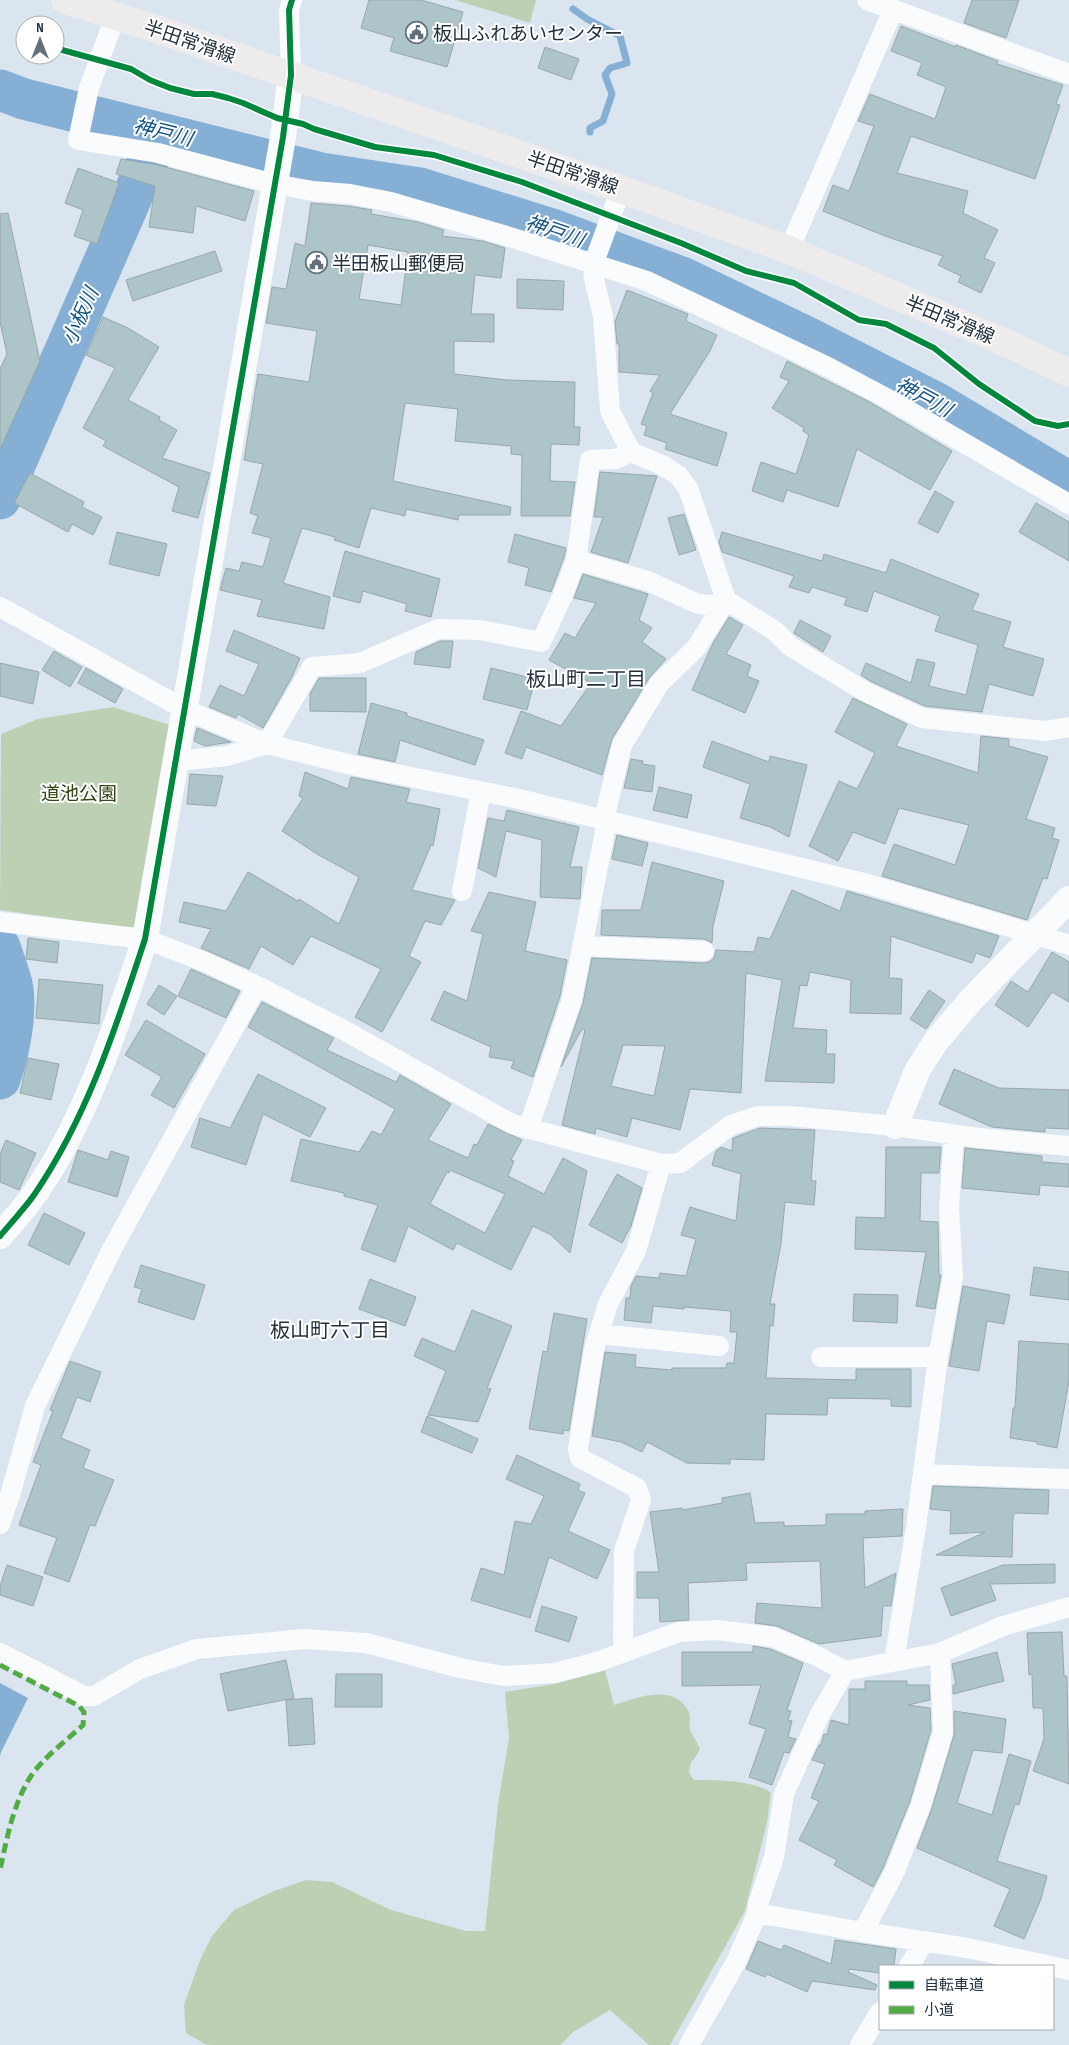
<svg xmlns="http://www.w3.org/2000/svg" width="1069" height="2045" viewBox="0 0 1069 2045" font-family="'Sofia Sans Condensed','Noto Sans JP',sans-serif">
<style>
.green{fill:#bdd0b4}
.water{fill:#85afd5}
.lines{fill:none;stroke-linecap:round;stroke-linejoin:round}
.stream{stroke:#85afd5;stroke-width:7}
.river{stroke:#85afd5;stroke-width:41}
.building{fill:#adc5c8;stroke:#98a7ab;fill-rule:evenodd}
.minor{stroke:#f9fbfd;stroke-width:20}
.tertiary{stroke:#f9fbfd;stroke-width:26}
.primary{stroke:#eeebed;stroke-width:28}
.quiet{stroke:#53ab46;stroke-width:5;stroke-dasharray:10 5;stroke-linecap:butt}
.cycleway-casing{stroke:#fff;stroke-width:9}
.cycleway{stroke:#00873e;stroke-width:6}
.labels{text-anchor:middle;stroke-width:4;stroke-linejoin:round;paint-order:stroke}
.poi-label{font-size:19px;fill:#23313e;stroke:#fff;text-anchor:start}
.street-label{font-size:19px;fill:#23313e;stroke:#fff}
.park-label{font-size:19px;fill:#344616;stroke:#fff}
.water-label{font-size:20px;font-style:italic;fill:#165483;stroke:#fff}
.neighbourhood-label{font-size:20px;fill:#23313e;stroke:#fff}
</style>
<rect width="100%" height="100%" fill="#dae5f0"/>
<path class="green" d="M455,0H536L530,23Z
M113,707L170,725L136,929L0,910L1,734L38,719Z
M605,1670L614,1705C636,1698 672,1683 688,1710C691,1715 689,1723 690,1729C690,1732 698,1743 700,1749L695,1758L691,1762L689,1773L694,1780C715,1780 755,1780 771,1793L767,1822L745,1911L670,2045H649L610,2010L573,2032L560,2045H211L205,2044L186,2033L184,2005L200,1960L212,1936L234,1910L274,1891L306,1880L332,1882L391,1910L466,1931H485L498,1804L509,1738L505,1692L554,1684Z"/>
<path class="water" d="M0,1683L28,1698L1,1752L0,1757Z"/>
<g class="lines">
<path class="stream" d="M573,9L587,19L620,36L627,63L610,68L605,75L612,94L603,121L590,128V132"/>
<path class="river" d="M0,90L24,99L321,173L420,188L552,229L684,278L809,338L937,403L1069,482
M0,499L160,133
M0,947C4,959 9,972 12,984C18,1010 9,1054 0,1079"/>
</g>
<path class="building" d="M369,0H421L463,12L447,67L390,51L394,38L361,28Z
M972,0H1019L1006,38L964,23Z
M901,26L956,47V45L998,61L997,64L1063,85L1056,104L1060,105L1035,179L911,136L897,173L968,191L963,213L998,230L984,258L995,263L981,293L958,282L961,276L938,265L943,256L885,236L823,211L833,185L849,191L874,126L858,121L870,94L935,119L946,87L917,75L922,63L891,51Z
M545,47L579,59L571,80L538,68Z
M121,159L158,165L254,191L245,221L196,206L193,233L149,227L155,186L116,174Z
M78,168L119,183L97,244L74,236L83,210L65,203Z
M311,203L348,206L372,210L371,214L418,222L444,230L442,236L483,241L505,248L501,278L475,275L471,314H494V342L454,341V374L507,380L575,382L574,427H580L579,445L551,444L550,481L575,482L570,516H521L522,455L511,454V446L455,441L458,409L405,403L393,481L511,507L510,515H459L458,520L406,509L405,516L371,508L359,548L334,540L335,537L302,528L283,583L330,597L324,629L257,616L262,600L220,590L226,568L239,571L242,562L263,567L271,538L252,533L258,516L250,513L263,464L244,460L258,374L309,382L317,331L266,323L272,287L286,289L295,243L305,246ZM368,245L408,252L401,305L359,299Z
M8,213L40,361L0,449V369L7,354L0,322V214Z
M215,251L222,271L133,301L126,280Z
M517,279L564,281L563,310L517,308Z
M627,290L688,314L686,321L717,335L710,351L670,414L727,433L717,466L665,449L667,443L644,435L647,426L641,424L653,393L650,391L660,375L619,372V344H617L615,322Z
M103,317L128,328L159,347L128,400L160,417L159,420L177,430L162,458L210,473L198,518L172,511L179,487L103,446L106,441L83,428L115,368L86,355Z
M787,361L868,401L952,451L930,490L857,449L838,507L787,490L783,502L752,491L761,462L796,474L809,435L803,431L804,428L772,408L789,381L780,377Z
M600,472L657,476L628,563L591,552L603,517H594Z
M30,473L84,502L82,507L102,517L93,535L72,524L68,532L14,503Z
M935,491L954,502L938,533L918,523Z
M1036,503L1069,522V561L1019,532Z
M684,514L696,550L679,555L668,518Z
M117,532L167,544L159,576L109,564Z
M722,532L822,561L824,554L886,573L891,559L979,594L972,610L1011,622L1003,647L1044,659L1033,696L989,684L982,712L925,706L872,682L861,675L866,663L911,683L917,659L935,663L929,686L966,695L978,645L935,631L940,616L874,591L867,612L844,605L847,598L812,587L809,593L789,587L794,576L722,552L719,542Z
M515,534L566,548L564,557L551,592L525,585L529,568L508,562Z
M345,551L440,579L431,617L405,611L407,604L363,591L360,603L333,596Z
M583,574L648,594L639,620L652,628L642,642L666,659L649,678L612,739L602,775L526,747L522,759L505,753L521,711L561,726L591,683L549,660L565,633L575,638L596,603L574,598Z
M729,617L743,625L726,654L751,665L747,676L759,681L745,713L692,690L713,643Z
M800,620L831,636L823,652L794,633Z
M234,630L300,658L292,677L263,728L238,714L236,718L209,707L220,685L244,696L259,664L226,651Z
M440,641H453L450,668L414,664L416,652Z
M54,651L82,667L70,687L42,670Z
M0,663L39,672L33,704L0,696Z
M86,668L123,689L115,703L78,683Z
M491,668L535,679L527,710L483,699Z
M319,678H366V712L310,711V694Z
M853,698L907,724L896,746L978,773L981,736L1009,739V746L1048,757L1026,819L1055,828L1052,838L1059,840L1047,879L1043,878L1027,920L882,876L894,844L955,865L969,825L899,808L885,844L853,832L838,861L809,846L839,781L857,789L875,753L835,732Z
M371,703L407,713V716L484,740L475,765L400,740L395,762L358,754Z
M197,728L231,742L205,746L194,741Z
M712,741L769,762L770,756L807,765L789,837L770,827L740,818L750,784L703,767Z
M631,759L643,761L642,764L655,766L652,792L624,788Z
M305,772L348,789L351,777L410,789L406,802L440,809L433,846L431,845L412,890L455,900L441,925L425,921L409,956L421,962L382,1032L355,1017L381,969L311,936L293,965L261,946L249,969L201,948L211,929L179,922L184,902L226,911L248,872L298,901L299,899L339,924L359,877L317,854L282,831L303,798L299,796Z
M190,774L223,776L216,806L187,804Z
M659,787L692,795L687,818L653,810Z
M507,810L579,827L570,867H582L580,899L540,897L542,840L506,831L496,877L478,868L488,818L504,821Z
M617,835L648,843L642,866L612,859Z
M652,862L724,881L713,926L712,943L704,939L601,935L602,910H641Z
M792,890L840,911L847,891L999,936L990,958L976,953L972,963L891,936L889,978L902,979L901,1014L850,1013L851,980L810,972L807,986L800,985L793,1028L827,1030L826,1054H835L834,1083L765,1081L782,980L746,973L741,1093L690,1089L680,1130L632,1118L627,1137L596,1128L595,1134L562,1125L585,1030L582,1029L561,1067L583,1003L592,958L704,963L709,962L714,958L716,950L754,952L758,937L770,939ZM623,1045L665,1046L654,1096L611,1086Z
M489,892L536,902L525,951L567,960L560,996L533,1077L511,1068L514,1061L489,1057L491,1047L431,1020L444,991L467,1001L483,934L471,931Z
M28,938L59,942L57,963L26,959Z
M1052,952L1069,962V1002L1052,992L1028,1027L995,1005L1011,981L1028,992Z
M191,969L240,991L226,1018L178,996Z
M39,979L103,985L99,1024L36,1018Z
M159,985L177,996L164,1015L147,1004Z
M929,990L945,1001L926,1029L910,1019Z
M262,1002L334,1038L327,1050L396,1082L400,1075L451,1104L428,1140L468,1158L474,1144L477,1145L488,1124L522,1140L511,1160L514,1161L508,1176L544,1194L563,1158L587,1171L570,1253L551,1235L533,1226L511,1270L457,1243L453,1250L408,1226L395,1262L361,1249L378,1205L344,1196V1193L291,1181L301,1139L359,1152L372,1131L381,1135L395,1109L248,1027ZM450,1170L505,1194L485,1233L430,1204L447,1172L449,1173Z
M146,1020L205,1054L174,1108L151,1095L162,1077L125,1055Z
M28,1058L59,1064L51,1100L20,1093Z
M954,1069L999,1088L1069,1090V1129L1045,1128V1132L992,1127L939,1104Z
M258,1074L326,1108L310,1137L263,1114L246,1165L191,1147L200,1118L230,1128Z
M760,1128L815,1130L811,1181H816L814,1205L785,1202L781,1243L770,1304H775L773,1326L770,1325L766,1378L856,1380V1369H911V1407L891,1406V1399L828,1398L827,1415L766,1414L764,1460L730,1459V1464L687,1463L647,1442L642,1452L621,1442L592,1436L605,1352L636,1355L635,1367L672,1370V1368H726L727,1363H734L737,1332H730L731,1311L684,1307V1309L653,1306L651,1323L624,1320L626,1298H630L631,1286L636,1276L659,1278L660,1273L686,1276L696,1239L681,1235L690,1207L736,1221L741,1174L712,1165L716,1151L721,1147L732,1151L733,1138Z
M6,1140L36,1153L19,1190L0,1182V1154Z
M886,1147H941L939,1173H921L920,1221L938,1222L939,1275H941L935,1309L916,1306L926,1252L855,1249L856,1217L885,1218Z
M965,1148L1042,1156V1162L1069,1164V1187L1040,1185L1039,1195L962,1188Z
M78,1150L108,1160L111,1151L129,1157L117,1197L68,1182Z
M617,1174L642,1188L631,1226L622,1243L589,1225Z
M44,1213L85,1233L69,1265L28,1245Z
M141,1265L205,1285L194,1320L138,1302L142,1289L134,1287Z
M1034,1267L1069,1272V1300L1030,1295Z
M370,1279L416,1297L405,1326L359,1309Z
M963,1286L1010,1295L1004,1324L987,1321L979,1371L949,1366Z
M854,1294L898,1295L897,1323L853,1321Z
M472,1310L512,1326L487,1388L491,1389L478,1422L428,1415L446,1371L414,1356L422,1338L455,1352Z
M554,1313L587,1319L569,1431L564,1430L563,1434L529,1429L543,1351L547,1352Z
M1019,1341L1069,1344V1381L1057,1448L1037,1444V1442L1010,1438L1013,1408H1015Z
M70,1361L101,1372L90,1402L77,1397L61,1438L90,1450L83,1468L114,1480L95,1526L90,1525L69,1582L44,1573L57,1538L19,1525L41,1465L33,1462L53,1411L50,1410Z
M427,1416L478,1439L472,1453L421,1432Z
M517,1455L580,1484L578,1490L585,1493L568,1531L610,1550L597,1579L549,1557L530,1618L471,1600L481,1568L504,1575L515,1521L531,1524L544,1496L506,1479Z
M933,1486L1049,1490L1048,1514L1016,1513L1013,1515L1012,1557L936,1555L985,1532L950,1534L951,1511L930,1509Z
M750,1493L755,1523L784,1522V1526L826,1525V1514H865V1511L903,1509L902,1536L863,1538L865,1588L896,1573L891,1606H883L881,1636L819,1644L777,1626L755,1623L757,1603L822,1608L820,1561L746,1563L747,1580L688,1583L689,1620L660,1622L659,1598H637V1572H659L650,1512L682,1508L683,1510L722,1503V1498Z
M1055,1564V1583L990,1584L996,1600L951,1616L941,1588L1003,1565Z
M7,1565L43,1577L33,1606L0,1595V1586Z
M542,1606L577,1617L569,1642L535,1631Z
M1062,1632L1064,1676H1067L1069,1784L1033,1771L1044,1739L1043,1708H1033L1032,1674L1029,1675L1027,1633Z
M753,1646L770,1649L803,1663L787,1710L791,1711L788,1720L792,1721L788,1737L796,1739L789,1753L784,1752L772,1785L749,1777L766,1729L749,1724L761,1685L682,1686V1652H753Z
M997,1652L1004,1681L953,1694V1685H956L952,1664Z
M286,1660L294,1698L228,1711L220,1674Z
M336,1674H382V1707H335Z
M865,1681H907V1685H929L930,1700L908,1705L930,1708L931,1730L910,1801L883,1868L873,1887L834,1865L837,1860L799,1840L819,1801L811,1798L825,1764L812,1760L819,1745H821L824,1734L827,1735L831,1720L849,1725V1689H865Z
M312,1698L315,1744L289,1746L286,1700Z
M954,1711L1006,1719L1002,1753L973,1750L957,1803L992,1815L1009,1754L1031,1761L1019,1805L1015,1804L997,1861L1047,1876L1041,1899L1024,1939L994,1926L1010,1889L917,1848L932,1808L954,1735Z
M835,1940L896,1949L894,1966H880V1973L849,1969L848,1972L877,1985L875,1990L812,1981L807,1992L767,1974L765,1977L746,1969L758,1941L781,1950L784,1945L831,1964Z"/>
<g class="lines">
<path class="minor" d="M867,0L1069,74
M115,17L89,88L78,140L158,153L274,184L313,191L350,194L391,202L510,237L647,281L828,367L890,400L1069,504
M291,75L289,10L292,0
M621,189L593,265L594,279L603,316L610,411L631,452L662,465L679,476L688,488L726,600L775,631L791,647L866,692L922,718L1045,731L1069,727
M789,250L893,10
M576,560L648,581L698,604L711,605L726,600L696,648L659,684L622,745L604,819
M0,607L186,710L267,744L352,765L519,799L868,884L1069,945
M177,761L227,756L267,744L312,667L360,663L438,629L480,630L541,642L562,597L576,560L590,460L616,459L631,452
M462,891L481,791
M0,922L145,939L205,962L257,986L340,1028L512,1124L661,1164L680,1163L731,1125L758,1116H790L895,1126L979,1138L1069,1146
M582,946L704,951
M528,1129L572,999L607,821
M599,1334L719,1346
M821,1357H938
M923,1474L1069,1479
M0,1524L11,1492L35,1406L112,1249L257,986
M623,1652L624,1551L641,1500L637,1488L580,1458L578,1449L594,1349L608,1304L636,1251L661,1164
M0,1653L84,1696H94L140,1669L197,1649L304,1639L366,1643L460,1668L503,1676L555,1673L597,1662L679,1632L718,1630L773,1637L817,1656L845,1671L940,1653L1003,1626L1069,1607
M894,1661L916,1527L938,1357L953,1276L949,1208L954,1135
M757,1914L774,1916L863,1932L968,1948L1069,1970
M863,1932L894,1873L921,1805L943,1732L940,1653
M909,1966L925,1941
M689,2045L735,1964L757,1914L758,1904L774,1857L784,1794L819,1716L845,1671
M860,2045L880,2012"/>
<path class="tertiary" d="M895,1126L918,1069L937,1040L971,1000L1069,899
M0,1236C11,1223 24,1209 34,1195C87,1118 116,1027 145,939L283,137L291,75"/>
<path class="primary" d="M65,0L162,31L626,191L789,250L1013,346L1069,373"/>
<path class="quiet" d="M0,1665L79,1706L84,1712L83,1725C67,1740 43,1758 31,1776C13,1804 7,1838 0,1870"/>
<defs>
<path id="cycleway" d="M55,48L131,69L150,80L170,88L194,94H212L228,98L243,103L277,118L303,124L314,129L375,147L434,155L522,182L681,243L746,271L794,283L859,320L886,324L934,348L979,384L1035,421L1058,426L1069,424
M0,1236C11,1223 24,1209 34,1195C87,1118 116,1027 145,939L283,137L291,75L289,10L292,0"/>
</defs>
<use href="#cycleway" class="cycleway-casing"/>
<use href="#cycleway" class="cycleway"/>
</g>
<defs>
<symbol id="civic-ring" viewBox="-11 -11 22 22"><circle r="9.5" fill="#fff" stroke="#63707c" stroke-width="1.5"/><path d="M-.6-6.5H3V-4.5H.6V-3L4-1V1h2V6H-6V1h2V-1L-.6-3ZM-1.2 2.5V6h2.4V2.5Z" fill="#63707c"/></symbol>
</defs>
<g fill-rule="evenodd">
<use href="#civic-ring" x="404" y="20" width="25" height="25"/>
<use href="#civic-ring" x="304" y="250" width="25" height="25"/>
</g>
<g class="labels">
<g class="poi-label">
<text x="433" y="40">板山ふれあいセンター</text>
<text x="332" y="270">半田板山郵便局</text>
</g>
<g class="street-label">
<text transform="translate(190 41) rotate(19)" y="7">半田常滑線</text>
<text transform="translate(573 172) rotate(19)" y="7">半田常滑線</text>
<text transform="translate(950 319) rotate(23)" y="7">半田常滑線</text>
</g>
<g class="park-label">
<text x="79" y="800">道池公園</text>
</g>
<g class="water-label">
<text transform="translate(163 132) rotate(14)" y="7">神戸川</text>
<text transform="translate(555 231) rotate(19)" y="7">神戸川</text>
<text transform="translate(80 316) rotate(-66)" y="7">小板川</text>
<text transform="translate(924 397) rotate(28)" y="7">神戸川</text>
</g>
<g class="neighbourhood-label">
<text x="586" y="686">板山町二丁目</text>
<text x="330" y="1337">板山町六丁目</text>
</g>
</g>
<rect x="879" y="1965" width="175" height="65" fill="#ffffff" stroke="#a7adb2"/>
<rect x="889" y="1981" width="25" height="8" fill="#00873e" stroke="#a7adb2"/>
<text x="924" y="1990" font-size="15" fill="#23313e">自転車道</text>
<rect x="889" y="2006" width="25" height="8" fill="#53ab46" stroke="#a7adb2"/>
<text x="924" y="2015" font-size="15" fill="#23313e">小道</text>
<g transform="translate(40 40)"><circle r="24" fill="#ffffff" stroke="#a7adb2"/>
<path d="M0-4L9 19L0 12L-9 19Z" fill="#63707c"/>
<text y="-8" font-size="14" font-weight="bold" text-anchor="middle" fill="#23313e">N</text>
</g>
</svg>
